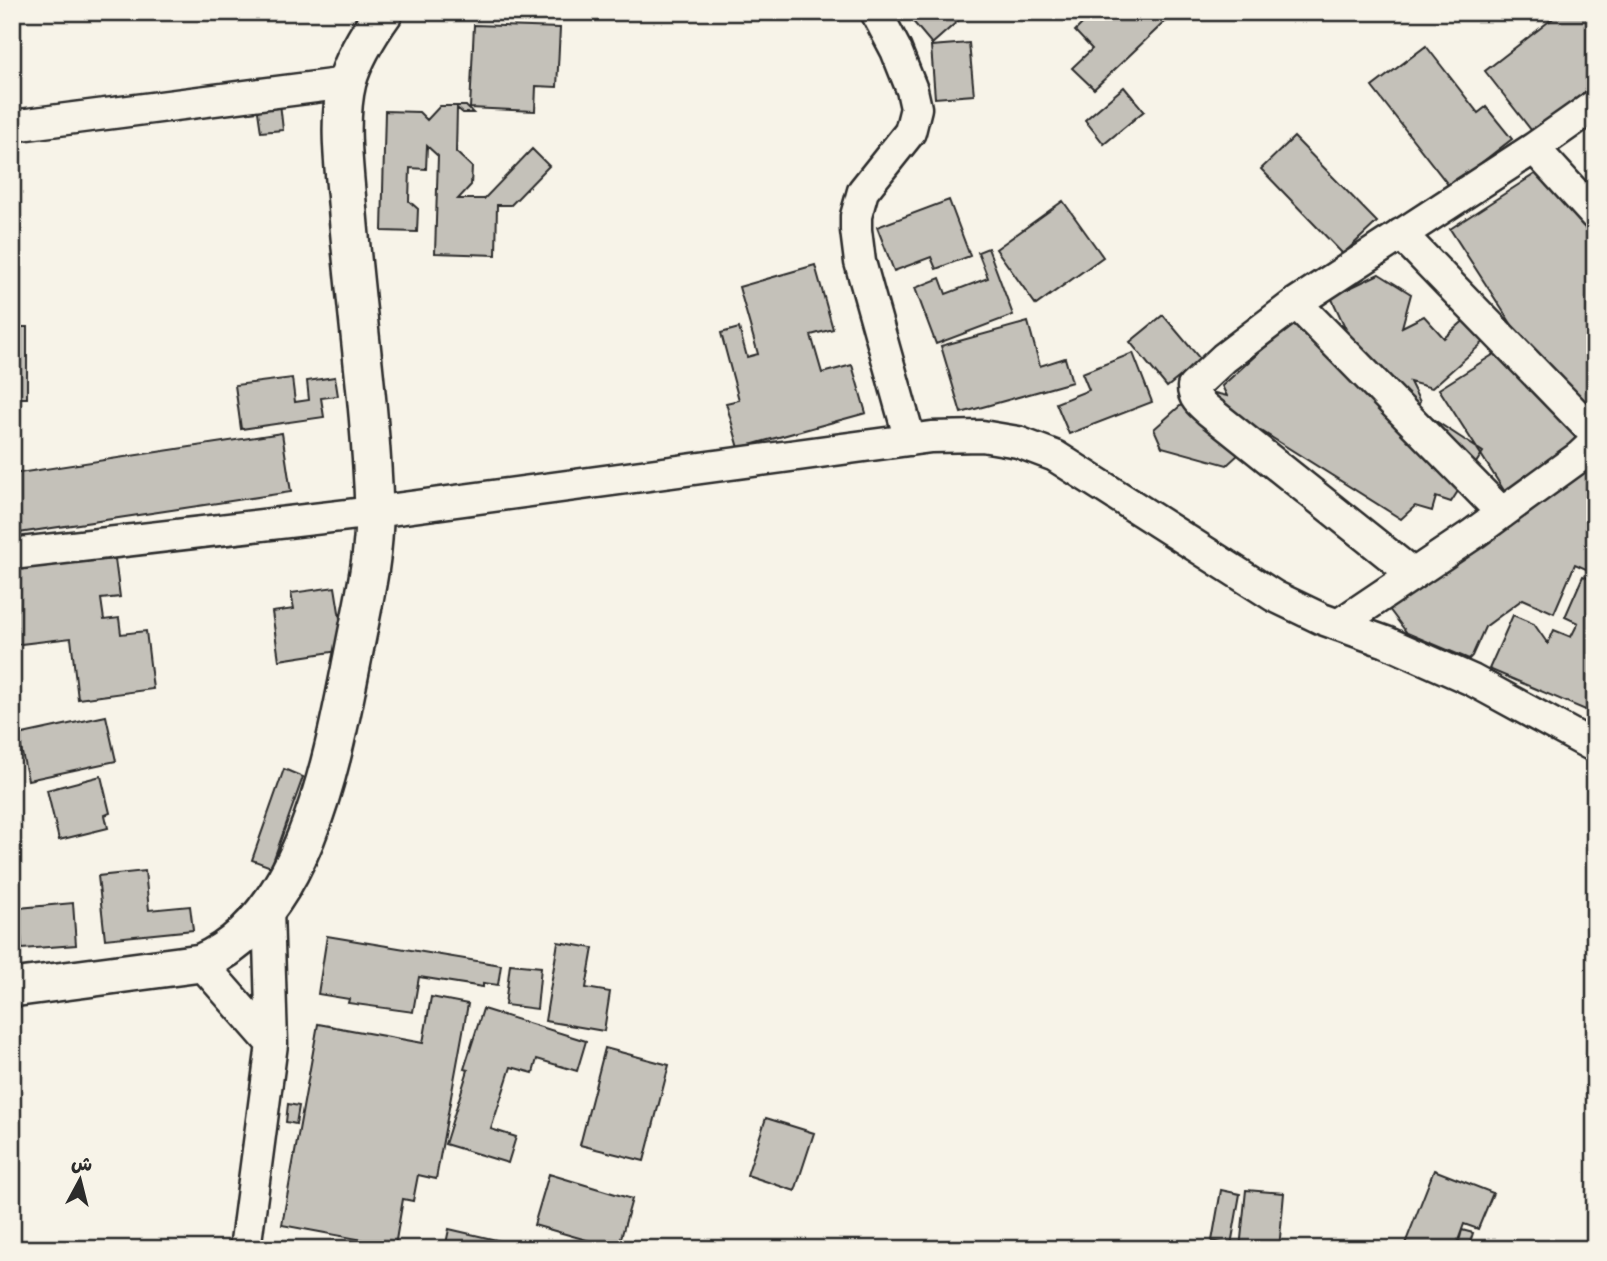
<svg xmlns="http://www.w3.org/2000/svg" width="1607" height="1261" viewBox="0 0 1607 1261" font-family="Mali,'Playpen Sans Arabic',sans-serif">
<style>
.building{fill:#c4c1b9;stroke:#2b2b2b;stroke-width:2}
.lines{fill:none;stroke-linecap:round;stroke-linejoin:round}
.minor-casing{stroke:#2b2b2b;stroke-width:35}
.tertiary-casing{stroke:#2b2b2b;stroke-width:42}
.minor{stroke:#f7f3e8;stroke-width:30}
.tertiary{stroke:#f7f3e8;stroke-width:37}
</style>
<rect width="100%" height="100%" fill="#f7f3e8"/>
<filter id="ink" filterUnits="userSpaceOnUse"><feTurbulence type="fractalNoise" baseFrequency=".0143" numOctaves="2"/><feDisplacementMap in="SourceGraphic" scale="14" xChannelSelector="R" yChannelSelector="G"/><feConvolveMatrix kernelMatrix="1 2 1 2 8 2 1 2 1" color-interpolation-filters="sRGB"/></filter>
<g filter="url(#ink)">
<path class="building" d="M905,12H968L932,44Z
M1094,12H1174V13L1094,89L1072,68L1092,49L1075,31Z
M1561,12H1595V89L1535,135L1485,71Z
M474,25L560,28L557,87L536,86L535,111L470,108Z
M969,43L974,95L935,98L931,46Z
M1426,46L1478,113L1486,107L1512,139L1450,187L1372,87Z
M1124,87L1144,111L1104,144L1085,120Z
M280,103L283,130L261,132L257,105Z
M440,106H466L473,113H463L457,108L456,152L472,167L471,185L458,199H484L532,149L549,166L511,205H497L496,255L435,253L438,156L427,146L426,169L410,168L409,201L418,209L417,232L382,231L385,111L419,112L427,120Z
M1294,137L1377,222L1343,254L1261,169Z
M1552,163L1592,187L1595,175V430L1590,437L1505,492L1439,389L1518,339L1523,342L1450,229Z
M949,200L970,256L936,269L931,257L894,271L877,227Z
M1063,201L1103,257L1036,305L996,249Z
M988,248L1013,315L936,344L915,288L940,278L946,294L988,278L978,252Z
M815,265L833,329L811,335L822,373L852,365L866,413L739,448L726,403L739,400L721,333L739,328L747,357L758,354L739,287Z
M1379,274L1411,294L1402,327L1424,316L1444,338L1484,303L1504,324L1432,388L1410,382L1420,402L1401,431L1428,416L1483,452L1451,502L1436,497L1432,511L1415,506L1401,519L1263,432L1227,465L1162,447L1154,429L1199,389L1227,396L1222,386L1311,305L1345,327L1331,297Z
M1163,315L1201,360L1167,387L1130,342Z
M1028,322L1040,366L1065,358L1072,382L961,413L941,346Z
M12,327H27V398H12Z
M1133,353L1152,402L1069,434L1056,403L1089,390L1082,373Z
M335,377L338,396L321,398L324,417L241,429L235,385L292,378L295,402L309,400L307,381Z
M282,433L291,492L12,534V474Z
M1595,461V573L1575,564L1554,613L1523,599L1485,627L1472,656L1469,659L1407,633L1389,609Z
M95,555L96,561L115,559L120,597L101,599L104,620L119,618L121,634L146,631L153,689L78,699L71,638L12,645V565Z
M1583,576L1595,581V714L1489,669L1513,615L1534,624L1548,644L1554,630L1571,637L1578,623L1565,617Z
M335,587L345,650L279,660L272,612L294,609L291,593Z
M106,716L116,761L28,780L18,735Z
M284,769L303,777L271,867L252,860Z
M101,776L110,813L105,815L108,828L59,840L47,790Z
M145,871L149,910L190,906L193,930L105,939L98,876Z
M73,903L76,945L22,949L19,908Z
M327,936L501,965L498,985L483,983V987L419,977L413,1012L348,1003L349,999L318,994Z
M558,942L593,948L586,988L610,992L604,1031L545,1021Z
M510,964L541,967L537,1009L505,1005Z
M431,997L468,1004L436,1179L418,1175L413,1201L403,1199L395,1246L282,1225L318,1024L423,1043Z
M483,1009L586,1041L577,1071L537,1059L533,1073L511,1067L491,1129L516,1137L508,1163L445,1144L468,1070L464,1069Z
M605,1048L669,1065L644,1161L580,1145Z
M288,1104L299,1106L296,1124L286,1122Z
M766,1118L814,1133L795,1191L747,1175Z
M1434,1170L1493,1193L1478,1229L1464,1224L1455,1249H1403Z
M549,1174L632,1199L618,1249L534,1225Z
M1221,1190L1240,1194L1231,1245L1212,1241Z
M1246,1190L1284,1193L1279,1249H1240Z
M449,1229L535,1249H445Z
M1462,1230L1473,1233L1468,1249H1457Z"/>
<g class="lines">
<defs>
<path id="minor" d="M876,12L896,50L912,90L916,108L910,132L863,191L856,216V230L860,262L910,440
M1595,105L1534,148L1595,215
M12,126L347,83
M1401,234L1595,434
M1296,303L1502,513
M12,554L374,512L931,437L982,436L1018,442L1055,456L1274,596L1322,619L1386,642L1472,680L1595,747
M1413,574L1209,411C1201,404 1193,398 1193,387L1224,358L1296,303L1534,148
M1338,625L1473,534L1579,457L1595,442
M201,963L272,1044
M245,1249L272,1044L268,909"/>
<path id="tertiary" d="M12,988L201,963C306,917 333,756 353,656C362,608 375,558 374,509C371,411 356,312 348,214C345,174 337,122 347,82C354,57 369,33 384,12"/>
</defs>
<use href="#minor" class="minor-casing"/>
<use href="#tertiary" class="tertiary-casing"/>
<use href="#minor" class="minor"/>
<use href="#tertiary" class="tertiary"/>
</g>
</g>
<rect width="1607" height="1261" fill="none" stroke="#f7f3e8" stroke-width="42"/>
<rect x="21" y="21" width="1565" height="1219" fill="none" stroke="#2b2b2b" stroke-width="2.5" filter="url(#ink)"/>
<g transform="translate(80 1180) rotate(7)" stroke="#f7f3e8" stroke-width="5" paint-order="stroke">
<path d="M0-5L12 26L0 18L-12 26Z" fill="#2b2b2b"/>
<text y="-10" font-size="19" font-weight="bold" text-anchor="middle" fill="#2b2b2b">ش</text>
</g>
</svg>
